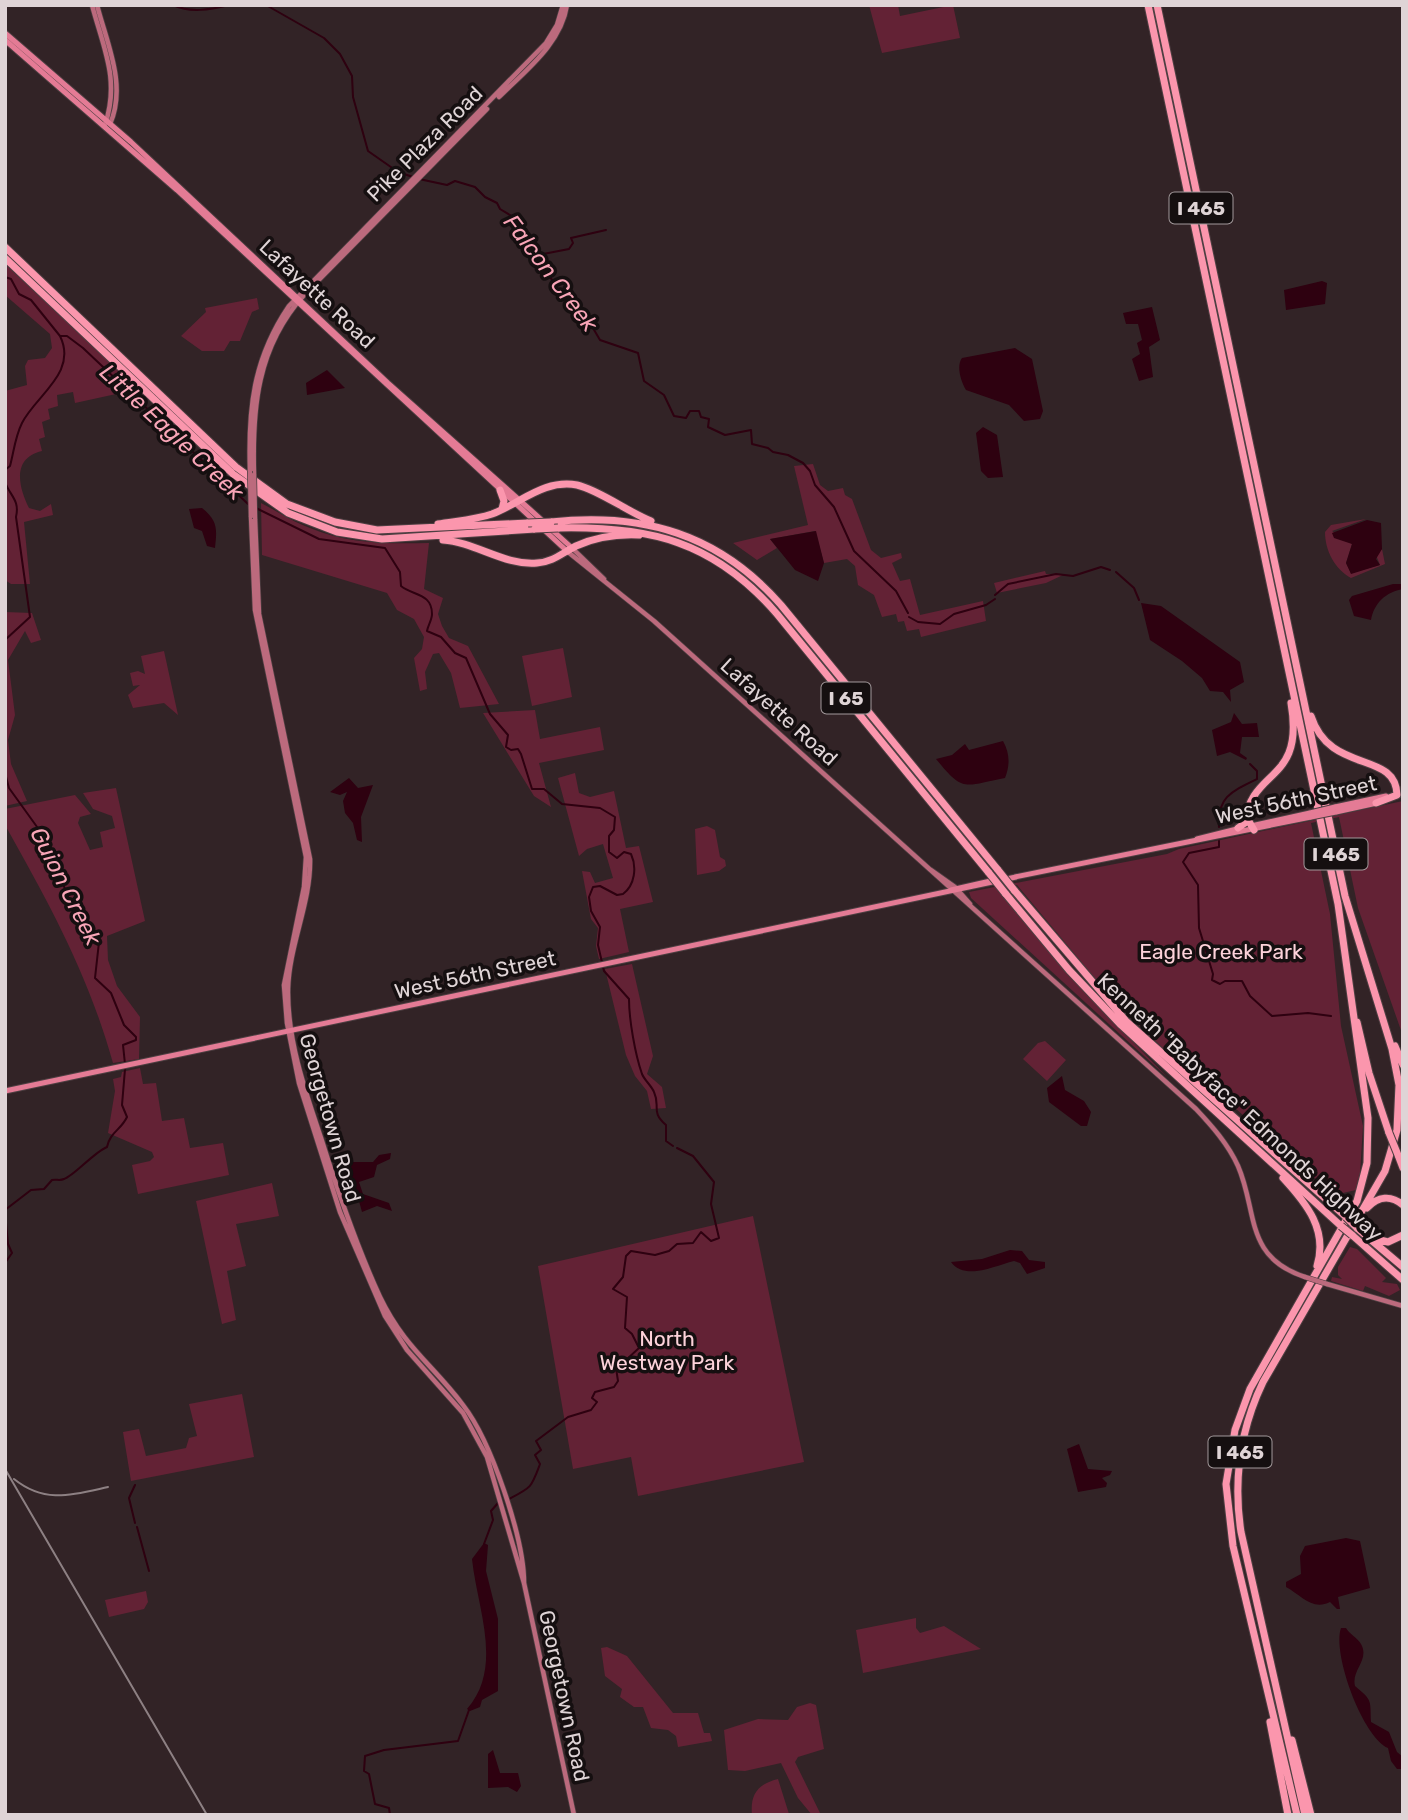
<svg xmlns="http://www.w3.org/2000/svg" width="1408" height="1820" viewBox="0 0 1408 1820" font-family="Rubik,sans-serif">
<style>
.green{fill:#632235}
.water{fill:#2e0110}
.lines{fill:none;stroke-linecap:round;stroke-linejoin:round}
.stream{stroke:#2e0110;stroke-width:2}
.secondary-casing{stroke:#4e3f42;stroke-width:6}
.primary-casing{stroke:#4e3f42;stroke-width:7}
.motorway-casing{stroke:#4e3f42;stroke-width:9}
.secondary{stroke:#bc6a7d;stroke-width:4.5}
.primary{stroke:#e47b95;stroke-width:5}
.motorway{stroke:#fb96ad;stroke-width:7}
.rail{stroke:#8d8083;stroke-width:2}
.secondary-bridge-casing{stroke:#4e3f42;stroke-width:6;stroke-linecap:butt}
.primary-bridge-casing{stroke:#4e3f42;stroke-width:7;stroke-linecap:butt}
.motorway-bridge-casing{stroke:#4e3f42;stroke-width:9;stroke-linecap:butt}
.secondary-bridge{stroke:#bc6a7d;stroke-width:4.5}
.primary-bridge{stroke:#e47b95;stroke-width:5}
.motorway-bridge{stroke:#fb96ad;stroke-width:7}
.labels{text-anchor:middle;stroke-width:7;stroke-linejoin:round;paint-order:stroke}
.shield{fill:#150f10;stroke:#a2999b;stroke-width:2}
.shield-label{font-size:19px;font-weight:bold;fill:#dfd4d6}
.street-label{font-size:21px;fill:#dfd4d6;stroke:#150f10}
.park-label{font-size:21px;fill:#fdd2da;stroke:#150f10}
.water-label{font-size:23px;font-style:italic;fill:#f8a5b7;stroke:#150f10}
</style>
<rect width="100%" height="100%" fill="#322326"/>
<path class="green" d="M869,5H898L900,16L953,5L960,38L882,53Z
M5,264L139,389L75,403L73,392L57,395L58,406L48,409L50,419L42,422L45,437L39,439L42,451C12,458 18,486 29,508L40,511L51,504L53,515L24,522L30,584H11L5,580V391L27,385L25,366L28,360L45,358L52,348L50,334L5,295Z
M257,298L259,309L252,312L240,341H230L224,351H202L181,336L206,312L205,308Z
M813,464L820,485L828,491L843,488L845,495L852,499L871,550L881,558L901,553L902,558L892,563L900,581L910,579L920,615L983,601L986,621L921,637L919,629L907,631L904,621L898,622L896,614L882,617L874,595L858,585L855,566L847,559L824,563L815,531L770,539L777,548L757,560L733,543L808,525L794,466Z
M261,503C277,511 293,522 310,528C347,544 389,544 429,543L424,589L443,598L438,614L442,626L449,638L468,646L499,704L460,708L451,673L439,653L433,654L425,672L427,689L420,691L414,658L422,649L424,637L414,619L397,610L387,593L262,555Z
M1366,519L1332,531L1352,544L1346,563L1351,573L1380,565L1376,555L1382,549L1385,564L1351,578C1335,569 1325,551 1325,532L1331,525Z
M1045,571L1046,574H1065L1046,583L997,593L994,583Z
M5,612L32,613L41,640L31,643L25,631L8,660L15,715L8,740L11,764L27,801L5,806Z
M563,648L572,697L532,706L522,656Z
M164,651L178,715L164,703L133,708L128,695L140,685L133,686L130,673L138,671L145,674L141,656Z
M535,710L540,739L600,727L604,750L539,763L551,807L534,796L483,713Z
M575,773L579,793L590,797L614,791L626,848L639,846L653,902L620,909L629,952L599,959L596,946L598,928L591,919L582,871L590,872L595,883L613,878L603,844L587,849L579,856L558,778Z
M116,788L145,921L107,936L108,960L117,986L140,1017L139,1059L113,1063C88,974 50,905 5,825V809L75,795L91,814L80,817L78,823L90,850L103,847L100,832L115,828L112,816L93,809L83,793Z
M1403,801V1036L1358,908L1339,817L1311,823L1330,914L1341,1026L1363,1126L1360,1174L1356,1190L1334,1195L1227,1101L1194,1078L1114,1001L1017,885L997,889L1068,974L1167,1077L971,898L969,892L1167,854L1179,849Z
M707,826L715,830L720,857L725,860L726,866L719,871L697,875L695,829Z
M632,964L653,1056L647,1074L662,1087L666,1108L651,1109L647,1091L635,1076L626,1055L605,969Z
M1045,1041L1066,1060L1047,1081L1023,1059L1038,1043Z
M140,1068L143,1084L156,1083L162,1121L184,1118L190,1148L223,1143L229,1175L138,1194L132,1165L150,1161L154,1157L152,1152L108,1133L115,1091L113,1079L121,1077L122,1072Z
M272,1183L279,1216L236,1224L246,1266L227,1271L236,1320L222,1324L196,1201Z
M753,1216L804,1462L638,1496L631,1457L573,1469L538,1266Z
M1350,1247L1357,1249L1386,1278L1382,1282L1397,1284L1400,1290L1389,1296L1365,1286L1363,1291L1331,1281L1332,1277L1342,1279L1338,1275V1267Z
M242,1394L254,1457L131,1481L123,1432L139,1429L146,1456L186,1448L189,1438L197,1436L189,1404Z
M146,1591L148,1602L144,1609L109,1617L105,1600Z
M916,1618V1628L920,1633L944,1626L981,1649L863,1673L856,1630Z
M607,1647L627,1656L673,1713H698L704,1733H710L712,1741L678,1747L676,1736L668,1730L651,1728L643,1707H634L620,1697L622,1689L605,1676L601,1648Z
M810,1703L816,1705L824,1749L798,1757L795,1762L821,1815H812L798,1798L781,1763L745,1771L728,1770L724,1730L758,1719L788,1720L797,1707Z
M778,1779L789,1814L752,1815C750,1794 758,1784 778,1779Z"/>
<path class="water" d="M1322,281L1327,283L1325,304L1286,310L1284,290Z
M1152,307L1160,340L1149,347L1153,377L1139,381L1132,359L1140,354L1137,343L1142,340L1138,324H1126L1123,313Z
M1015,348L1032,359L1043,411L1040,419L1024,421L1009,405L966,390C961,382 956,366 962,358Z
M327,370L345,388L307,395L306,383Z
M983,427L997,435L1003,477L988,478L981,471L976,433Z
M202,508C218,521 217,529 215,548L207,546L202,531L194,528L189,509Z
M1367,520L1381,523L1382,549L1376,559L1380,565L1351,574L1346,563L1352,544L1334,538L1332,533Z
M816,531L824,563L818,581L795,570L770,539Z
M1393,584H1401L1403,589C1386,592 1374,603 1371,620L1354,616L1349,600L1352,596Z
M1141,603L1161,606L1240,662L1244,682L1230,690L1231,702L1223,692L1210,691L1202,678L1182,661L1150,640Z
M1234,713L1242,724L1257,723L1259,737H1242L1240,753L1247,758L1246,760L1230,752L1217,756L1212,730L1231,722Z
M1003,741C1010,753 1010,766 1005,778C963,786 964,793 936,759L952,755L965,744L969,750Z
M349,778L358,788L373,785L361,817L362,842L357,840L353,823L345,813L343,801L347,792L340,795L330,792Z
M1062,1076L1065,1090L1084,1101L1091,1112L1087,1126H1081L1049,1102L1047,1088Z
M391,1153L390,1159L377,1165L374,1177L359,1182L363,1194L389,1203L392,1211L377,1206L362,1212L353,1179L347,1173L336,1174L335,1167L345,1162H373L379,1155Z
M1010,1250L1022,1251L1029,1260L1045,1262V1268L1027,1274L1020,1263L1014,1261C994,1266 965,1281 951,1262L982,1259Z
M1079,1444L1088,1469L1112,1471L1110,1475L1102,1478L1107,1483L1106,1487L1078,1492L1067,1449Z
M1346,1538L1360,1541L1370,1588L1338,1597L1340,1609H1337L1330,1602C1312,1611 1301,1595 1286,1587V1582L1301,1574L1300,1556L1305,1546Z
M484,1543L488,1545L486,1571L498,1619V1691L482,1700L480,1707L470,1711L467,1709C504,1667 477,1608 472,1559Z
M1341,1628H1346C1349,1634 1357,1637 1361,1644C1370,1660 1351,1670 1355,1686C1373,1701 1370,1700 1371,1722L1389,1732L1397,1752L1403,1757V1769H1397L1391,1761L1388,1748C1362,1736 1332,1653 1341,1628Z
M493,1750L500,1773H518L521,1786L517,1792L508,1787L488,1788V1754Z"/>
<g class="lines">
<path class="stream" d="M173,5C190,13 209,10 229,5
M261,5H265
M266,5L324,38L340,54L352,76L353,97L368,151L398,172L413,177
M419,179L447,185L455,181L475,187L485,197L497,203L500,209L515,218L561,295L590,323L600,340L638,353L644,381L664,395L674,416L686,418L690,411H699L701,417L709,419L708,427L725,435L751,430L752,444L768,448L773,452L788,455L803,463L810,471L815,485L834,507L854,551L896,591L908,613
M538,255L569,249L573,243L571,238L606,230
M5,277L11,279L19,294L31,300L60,336H67L83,348L248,504
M5,470L10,466C14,451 15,437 22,423C36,395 78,373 60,336
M5,482C10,496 20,500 16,517L30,617L5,640
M256,508L319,539L385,548L400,572L401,586C413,596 432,593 432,614C432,620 428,625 427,631L441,637L455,653L466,658L490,714L508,735L506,747L511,750L518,749L521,754L532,789H544L562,804L600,808L615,817L614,830L609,836V852L617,858L624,852L631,854C637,867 635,885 623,894L617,895L600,886L593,887L589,897L591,911L600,927L598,945L604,971L629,999C629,1019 635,1054 642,1074C645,1081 651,1085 654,1092C661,1107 650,1111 666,1125V1141L673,1146
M1116,572L1134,588L1139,600
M995,595L1008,584L1056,574L1073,576L1101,567L1110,570
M909,617L918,622L940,624L954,614L986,605L995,599
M5,773L9,788L45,838L74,912L91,926L87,933L99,942L95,978L111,993L124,1025L136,1037V1040L123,1045L125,1064
M1219,827C1217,798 1230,792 1257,779V771L1250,764
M1219,841V847L1189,853L1183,862L1198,885L1199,928L1213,974L1212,980L1220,984L1225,981H1242L1250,996L1272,1016L1308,1013L1331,1016
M5,1210L31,1190L44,1189L52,1180C56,1179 60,1181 64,1179C74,1176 93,1153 107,1147C110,1132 121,1130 127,1117L122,1105L125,1069
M5,1263L12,1253L8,1244L5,1212
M135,1485L129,1498L135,1523
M509,1499C532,1487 531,1488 540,1464L535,1455L541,1450L536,1441L568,1417L591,1410L597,1402L592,1398L595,1392L614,1387L618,1381L616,1368L603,1361L611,1356L626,1360L639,1348L632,1334L625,1328L627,1297L613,1289L623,1277L626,1256L631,1251L655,1255L669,1251L677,1244L693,1243L701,1232L711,1241L719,1238L711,1204L714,1182L693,1156L677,1148
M137,1527L149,1571
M484,1544L493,1520L491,1511L498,1503
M390,1815L389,1808L375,1804L369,1774L364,1771L365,1756L384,1750L458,1741L469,1710"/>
<defs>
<path id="secondary" d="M92,5C104,50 120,80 105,125
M97,5C107,44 127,85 110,124
M499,97C526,70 561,44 567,5
M250,471C248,409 253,359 289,306L546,43L557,25L563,5
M254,475C252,408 257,347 304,295L487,109
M251,516L255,610L306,857L304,887L284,985L287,1023L299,1083L340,1212L385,1316L407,1350L463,1413L487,1457L524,1583L574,1815
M255,519L259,614L310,859C311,903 289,945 288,989C287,1039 305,1091 321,1138C338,1192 356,1245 380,1297C404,1347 432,1364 463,1405C491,1441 524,1538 524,1583
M573,549L604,579
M568,552L654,621L1196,1109C1212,1126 1228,1144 1238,1166C1258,1212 1244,1257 1305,1277
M931,870L955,887L970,904
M1327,1284L1403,1306"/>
<path id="primary" d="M5,33L131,142L388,383L544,522
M5,40L177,190L568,552
M551,529L572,548
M1335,807L1386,796
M1336,812L1377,803
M1251,826L1310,813
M1197,839L1241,828
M1015,877L1311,817
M951,890L995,880
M5,1091L1016,877"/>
<path id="motorway" d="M1148,5L1338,904L1368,1118L1367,1163L1357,1201L1250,1389L1235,1430L1226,1484L1233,1546L1297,1815
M1157,5L1345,896L1392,1049L1399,1085L1397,1130L1385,1171L1263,1382C1240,1430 1233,1480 1241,1532L1305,1815
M5,247L236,467L287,504L335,522L377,530L528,523
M5,258L233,474L288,513L337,532L382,539L535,529
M500,490L504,501L502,509
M551,522C643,512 719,534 781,605L998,870
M438,524C455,521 475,520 492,514C521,503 544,479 577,485C599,490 628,512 651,521
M558,528C650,526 714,541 777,614L989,873
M443,540C475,542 505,566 537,563C553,562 562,553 576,546C596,537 617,534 639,535
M1311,716C1330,775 1396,750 1397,795L1376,803
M1247,818L1254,830
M1238,828L1245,823C1251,767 1305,784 1291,703
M1014,890L1126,1021L1346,1217
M1005,893L1069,970L1121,1025L1341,1226
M1357,1022L1369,1073L1389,1133
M1395,1046L1403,1065
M1398,1155L1403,1168
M1283,1178C1307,1204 1328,1230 1317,1266
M1367,1208C1378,1196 1391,1195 1403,1205
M1357,1228L1403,1267
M1352,1235L1403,1280
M1372,1238L1388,1242L1403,1235
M1270,1722L1288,1815
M1292,1740L1311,1815"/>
</defs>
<use href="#secondary" class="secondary-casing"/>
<use href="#primary" class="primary-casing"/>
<use href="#motorway" class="motorway-casing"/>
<use href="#secondary" class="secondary"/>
<use href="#primary" class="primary"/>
<use href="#motorway" class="motorway"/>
<path class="rail" d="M5,1469L207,1815
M14,1479C45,1504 72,1495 108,1487"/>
<defs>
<path id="secondary-bridge" d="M250,471L251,516
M254,475L255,519
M1305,1277L1327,1284"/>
<path id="primary-bridge" d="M1310,813L1335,807
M1311,817L1336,812"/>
<path id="motorway-bridge" d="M528,523L551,522
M535,529L558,528
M998,870L1014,890
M989,873L1005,893
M1389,1133L1398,1155
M1346,1217L1357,1228
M1341,1226L1352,1235"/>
</defs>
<use href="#secondary-bridge" class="secondary-bridge-casing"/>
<use href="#primary-bridge" class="primary-bridge-casing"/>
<use href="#motorway-bridge" class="motorway-bridge-casing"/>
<use href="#secondary-bridge" class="secondary-bridge"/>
<use href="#primary-bridge" class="primary-bridge"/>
<use href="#motorway-bridge" class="motorway-bridge"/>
</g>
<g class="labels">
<g class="shield">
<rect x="1169.5" y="192.5" width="63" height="31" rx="5"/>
<rect x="821.5" y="682.5" width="49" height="31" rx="5"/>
<rect x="1304.5" y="838.5" width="63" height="31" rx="5"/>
<rect x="1208.5" y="1436.5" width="63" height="31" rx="5"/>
</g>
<g class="shield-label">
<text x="1201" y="215">I 465</text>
<text x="846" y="705">I 65</text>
<text x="1336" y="861">I 465</text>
<text x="1240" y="1459">I 465</text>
</g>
<g class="street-label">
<text transform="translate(425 144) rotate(-45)" y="7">Pike Plaza Road</text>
<text transform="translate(317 294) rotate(43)" y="7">Lafayette Road</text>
<text transform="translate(779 712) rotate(42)" y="7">Lafayette Road</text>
<text transform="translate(1296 800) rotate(-12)" y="7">West 56th Street</text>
<text transform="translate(475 975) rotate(-12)" y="7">West 56th Street</text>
<text transform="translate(1240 1107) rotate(43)" y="7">Kenneth "Babyface" Edmonds Highway</text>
<text transform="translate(330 1118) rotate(74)" y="7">Georgetown Road</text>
<text transform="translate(564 1696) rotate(78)" y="7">Georgetown Road</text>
</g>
<g class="park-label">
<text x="1221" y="959">Eagle Creek Park</text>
<text x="667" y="1346">North<tspan x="667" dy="24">Westway Park</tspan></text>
</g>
<g class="water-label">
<text transform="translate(551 273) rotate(53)" y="8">Falcon Creek</text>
<text transform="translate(172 432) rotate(43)" y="8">Little Eagle Creek</text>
<text transform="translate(66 886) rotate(63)" y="8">Guion Creek</text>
</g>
</g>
<rect width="1408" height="1820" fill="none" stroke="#dfd4d6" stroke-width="14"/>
</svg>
